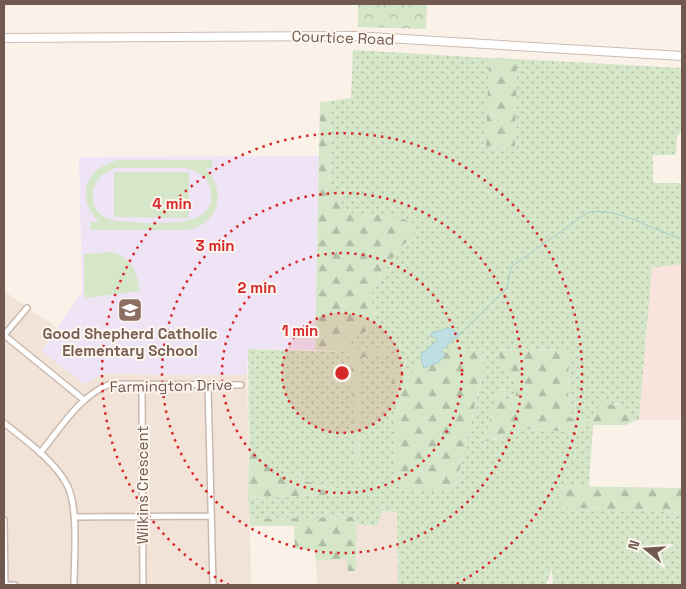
<svg xmlns="http://www.w3.org/2000/svg" width="686" height="589" viewBox="0 0 686 589" font-family="'Space Grotesk',sans-serif">
<style>
.residential{fill:#f1e3d7}
.commercial{fill:#f9e3dd}
.education{fill:#efe4f6}
.grass{fill:url(#grass-dots);fill-rule:evenodd}
.forest{fill:url(#forest-firs)}
.park{fill:url(#park-crowns)}
.garden{fill:#d6e6c8;fill-rule:evenodd}
.water{fill:#bedfe2;stroke:#a6ced2}
.lines{fill:none;stroke-linecap:round;stroke-linejoin:round}
.stream{stroke:#a6ced2;stroke-width:1}
.street-casing{stroke:#cbb9af;stroke-width:8}
.secondary-casing{stroke:#cfbbb0;stroke-width:10}
.street{stroke:#fff;stroke-width:5}
.secondary{stroke:#fff;stroke-width:8}
.ring{fill:none;stroke:#d62828;stroke-width:2.5;stroke-dasharray:2.5 5}
.labels{text-anchor:middle;stroke-width:4;stroke-linejoin:round;paint-order:stroke}
.street-label{font-size:15px;fill:#71594f;stroke:#fdf6ee}
.education-label{font-size:15px;font-weight:bold;fill:#785e54;stroke:#fdf6ee}
.centre{fill:#d62828;stroke:#fdf6ee;stroke-width:2.5}
.ring-label{font-size:15px;text-anchor:middle;font-weight:bold;fill:#d62828;stroke:#fdf6ee;stroke-width:4;stroke-linejoin:round;paint-order:stroke}
</style>
<defs>
<pattern id="grass-dots" width="8" height="8" patternUnits="userSpaceOnUse" patternTransform="scale(1.25)"><rect width="8" height="8" fill="#d6e6c8"/><path d="M2 2h.1M6 6h.1" fill="none" stroke="#b2bda5" stroke-width="1.8" stroke-linecap="round"/></pattern>
<pattern id="forest-firs" width="22" height="20" patternUnits="userSpaceOnUse" patternTransform="scale(1.25)"><rect width="22" height="20" fill="#d6e6c8"/><path d="M5 1l3.5 6h-7zM16 11l3.5 6h-7z" fill="#b2bda5"/></pattern>
<pattern id="park-crowns" width="20" height="18" patternUnits="userSpaceOnUse" patternTransform="scale(1.25)"><rect width="20" height="18" fill="#d6e6c8"/><path d="M2 6a3 3 0 1 1 6 0M12 15a3 3 0 1 1 6 0" fill="none" stroke="#b2bda5"/></pattern>
</defs>
<rect width="100%" height="100%" fill="#faf2e8"/>
<path class="residential" d="M4,291L57,328L42,351L104,374L247,375L251,585H4Z
M389,510L397,512L398,585H317L316,561L346,559L356,571L357,525L377,526L382,511Z"/>
<path class="commercial" d="M682,264V420H639L652,268Z"/>
<path class="education" d="M319,156L315,350L248,349L247,375L104,374L84,384L42,351L82,292L79,157Z"/>
<path class="grass" d="M353,50L489,58L487,147L515,148L517,59L682,68V132L677,135L676,155H653V183H682V264L652,268L639,420L634,421L630,414L618,403L613,405L603,402L590,421L568,417L569,351L499,350L503,370L517,384L515,401L504,399L505,388H501L492,412V441L506,434L529,429L574,432L584,425H593L589,487H563L562,507L682,513V585H553L552,569L546,585H398L397,512L382,511L377,526L357,525V517L250,519L248,498L348,494L354,490L320,486L290,475L271,473L267,454L249,448L248,349L345,352L351,357L360,467L358,363L363,356H377L394,349L342,348L345,341L368,330L374,313L370,304L371,295L380,277L401,246L415,237L341,211L330,192L331,101L351,98ZM428,350H482L483,372L455,488L392,370L413,373Z"/>
<path class="forest" d="M489,58L517,59L515,148L486,147Z
M331,101L330,192C340,197 344,200 342,211C367,217 392,210 416,225L415,237L401,246L380,277L371,295L374,321L369,330L345,341L342,347L396,349L377,356L363,357L358,363L360,467L355,468L351,357L345,352L315,350L320,102Z
M441,350H482L483,371L455,488L416,491L397,485L392,370L413,373L421,360V363Z
M498,350L569,351L568,417L590,421L602,402L613,405L624,404L634,421L626,425H584L575,432L529,429L484,442L495,401L501,388H505L504,399L515,401L517,384L503,370Z
M249,448L267,454L271,473L290,475L320,486L354,490L349,494L248,498Z
M563,486L682,488V513L562,507Z
M357,517L356,571H348L346,559L316,561L315,550L295,549L294,526H250V519Z"/>
<path class="park" d="M358,4H427L426,29L358,27Z"/>
<path class="garden" d="M117,160H213L212,168H205C227,191 220,224 187,230H90V222H99C75,198 85,169 117,160ZM117,168H185C195,170 205,175 209,185C227,235 140,222 115,221C83,215 87,175 117,168Z
M114,172H189V218L114,217Z
M111,252C132,257 137,272 140,291L87,298L84,296V254Z"/>
<path class="water" d="M449,328L460,334L441,350L445,355L439,362L424,368L421,360V354L437,341L436,338L430,336L432,333Z"/>
<g class="lines">
<path class="stream" d="M460,334L507,288L511,267L587,213C615,205 654,231 682,239"/>
<defs>
<path id="street" d="M4,335L84,400
M4,335L27,308
M142,385L143,585
M208,386L213,585
M4,423C24,439 56,462 67,485C79,507 74,560 74,585
M40,453C61,428 79,396 110,384L241,385
M74,517L211,516
M4,520L5,585
M4,585H15"/>
<path id="secondary" d="M4,38L354,36L682,56"/>
</defs>
<use href="#street" class="street-casing"/>
<use href="#secondary" class="secondary-casing"/>
<use href="#street" class="street"/>
<use href="#secondary" class="secondary"/>
</g>
<circle cx="342" cy="373" r="60" fill="#d62828" fill-opacity=".12"/>
<g class="ring">
<circle cx="342" cy="373" r="60"/>
<circle cx="342" cy="373" r="120"/>
<circle cx="342" cy="373" r="180"/>
<path d="M229 585A240 240 0 1 1 455 585"/>
</g>
<defs>
<symbol id="school-square" viewBox="-11 -11 22 22"><rect x="-9" y="-9" width="18" height="18" rx="4" fill="#8d6e63" stroke="#fdf6ee"/><path d="M0-5L7-2L0 1L-7-2ZM-4 1L0 2.5L4 1V4Q0 6-4 4Z" fill="#fff"/></symbol>
</defs>
<g fill-rule="evenodd">
<use href="#school-square" x="116" y="296" width="28" height="28"/>
</g>
<g class="labels">
<g class="street-label">
<text transform="translate(343 38) rotate(2)" y="5">Courtice Road</text>
<text transform="translate(171 386) rotate(-1)" y="5">Farmington Drive</text>
<text transform="translate(143 485) rotate(-90)" y="5">Wilkins Crescent</text>
</g>
<g class="education-label">
<text x="130" y="339">Good Shepherd Catholic<tspan x="130" dy="17">Elementary School</tspan></text>
</g>
</g>
<circle cx="342" cy="373" r="8" class="centre"/>
<g class="ring-label">
<text x="172" y="209">4 min</text>
<text x="215" y="251">3 min</text>
<text x="257" y="293">2 min</text>
<text x="300" y="336">1 min</text>
</g>
<rect width="686" height="589" fill="none" stroke="#71594f" stroke-width="10"/>
<g transform="translate(646 549) rotate(288)" stroke="#fdf6ee" stroke-width="4" paint-order="stroke">
<path d="M0-4L9 19L0 12L-9 19Z" fill="#71594f"/>
<text y="-8" font-size="14" font-weight="bold" text-anchor="middle" fill="#71594f">N</text>
</g>
</svg>
